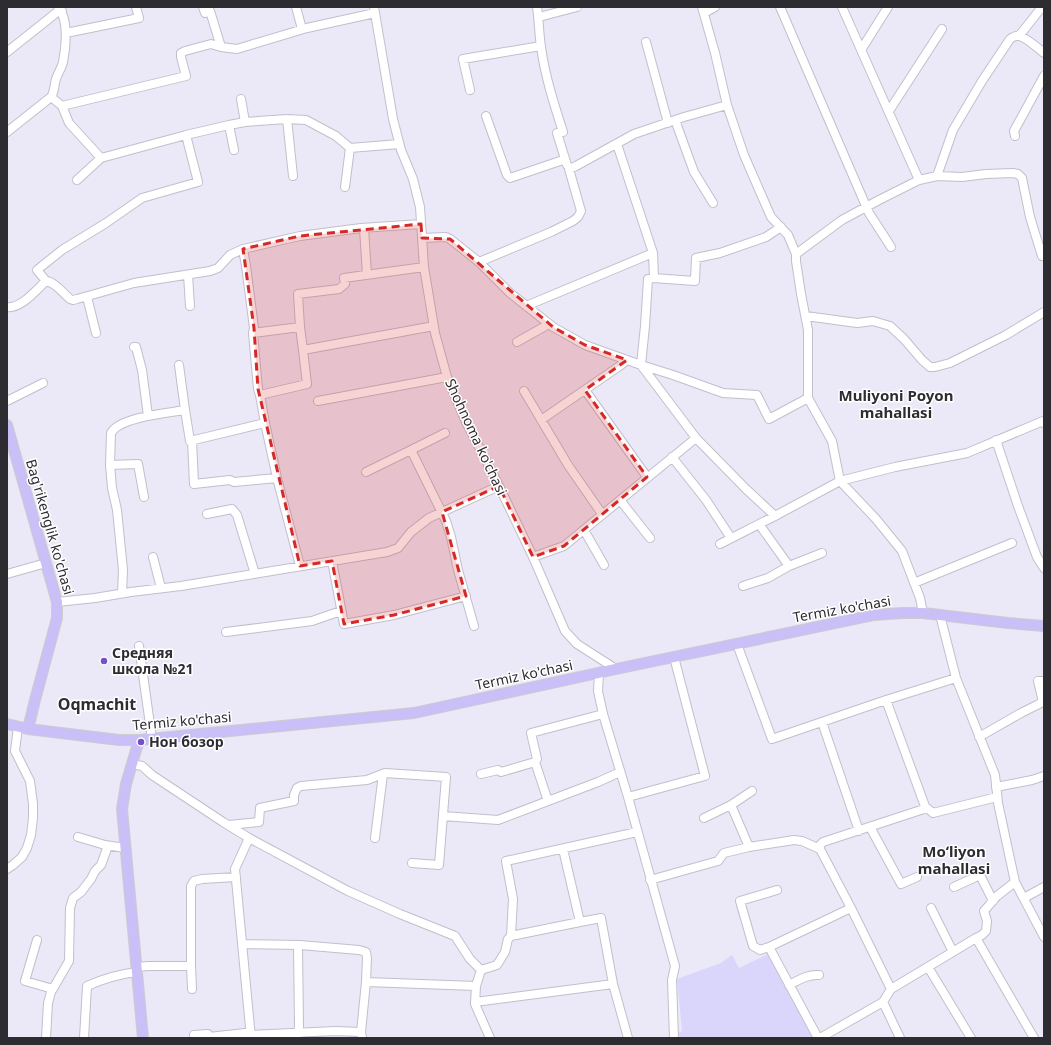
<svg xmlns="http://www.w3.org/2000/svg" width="1051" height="1045" viewBox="0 0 1051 1045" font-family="'Noto Sans',sans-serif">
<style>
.green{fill:#dad5fb}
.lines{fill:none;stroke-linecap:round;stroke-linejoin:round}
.minor-casing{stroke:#c1bfcc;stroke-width:10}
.major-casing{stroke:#cdccce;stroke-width:12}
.minor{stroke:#fff;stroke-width:8}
.major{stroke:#cabff7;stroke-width:10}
.marked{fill:#d62828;fill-opacity:0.2;stroke:#d62828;stroke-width:3;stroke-dasharray:8 5;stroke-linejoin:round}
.poi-dot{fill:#7251cb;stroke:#fff;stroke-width:1.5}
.labels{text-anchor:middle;stroke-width:3;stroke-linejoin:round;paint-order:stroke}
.street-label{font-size:14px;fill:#2d2c31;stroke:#fff}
.poi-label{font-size:14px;font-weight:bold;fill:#2d2c31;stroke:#fff;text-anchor:start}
.neighbourhood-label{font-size:15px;font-weight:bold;fill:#2d2c31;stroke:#fff}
.quarter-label{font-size:16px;font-weight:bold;fill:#2d2c31;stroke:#fff}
</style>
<rect width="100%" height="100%" fill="#ebe9f7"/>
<path class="green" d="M768,954L813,1038H680L678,1033L682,1031L677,979L721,963L732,955L739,968Z"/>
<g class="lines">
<defs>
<path id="minor" d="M203,7L205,13L210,11L221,47
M296,7L302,29
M374,7L393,119L401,150L413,179L420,207L424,267L435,333L447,377L466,422L499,486L533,557L565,631L577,644L616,669
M537,7C539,20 539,34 541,47C545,76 554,104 563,132L557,133L566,162
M702,7L715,53L727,105L744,155L771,217L788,235L796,254V261L801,294L808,330V398L832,441L840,481L876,519L902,551L920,598L923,613
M780,7L869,213L891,247
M842,7L919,180
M704,13L715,7
M539,17L577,7
M66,33L139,18L136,7
M1019,36L1042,7
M646,42L668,123
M861,50L888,7
M7,52L56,13L62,11
M470,90L463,59L541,46
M51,97L62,106L186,76L181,57V53L185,51L211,44L221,47L237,49L307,28L375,13
M241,99L245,122L287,119L306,120L336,136L350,148L399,144
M62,106L69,123L101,158
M889,111L942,29
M486,116L507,175L510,178L563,160L566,162L567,165
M287,119L293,176
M675,120L694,172L713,203
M7,132L51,97C55,91 54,85 56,79C58,73 62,67 63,62C66,47 69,19 58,7
M1015,136L1014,131L1044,76
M234,150L229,125L245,122
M937,176L953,130L982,81L1010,39C1012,38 1014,36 1016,36C1022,34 1039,49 1044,53
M77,180L101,158L186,135
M345,187L350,148
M364,228L367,275
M422,238L446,237L450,239L479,262L551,232L573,221L578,217L581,211L569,169L576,166L634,134L684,117L727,105
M243,249L246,266L254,328L253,333L258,389L260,395
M653,253L654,278L648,279L645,326L641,365L696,438L746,489L775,516
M796,254L842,220L879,200L919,180L937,176L962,177L986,174L1013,173L1018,174L1022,178L1030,217L1042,256L1044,255
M479,262L510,293L553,327L585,345L641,365L673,375L723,393L757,395L769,419L808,398
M188,275L190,306
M653,278L695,281L696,258L720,253L766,237L781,227
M46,281L37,270L62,250L106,223L142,198L198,182L186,135L229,125
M87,297L96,333
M526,306L653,253L617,144
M7,307C21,309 36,290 46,281C55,282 63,293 70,299L73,300L77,299L134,283L210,271L218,268L230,255L243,249L300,236L361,228L421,224
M806,316L857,323L873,321L890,326L904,339L922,360L930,367H935L950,363L1006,335L1044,312
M300,327L298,294L339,289L345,284L344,278L424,267
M253,333L300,327L303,350
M517,342L549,324
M134,347H136L142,370L148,416
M179,365L185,410
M585,390L647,477
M524,391L568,465L602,514
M7,401L43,383
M318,401L447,377
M541,420L621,365L627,360
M265,423L260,395L307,384L303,350L434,326
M192,440L194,484L230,480L234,482L277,478L300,566
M996,440L1018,506L1037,557L1044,568
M411,450L445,433
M672,457L706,500L731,538
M110,465L112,488L117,510L123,570L122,593
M366,472L411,450L446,521L451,537L458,570L474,626
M144,497L138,464L110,465L111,433C120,417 168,413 185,410L190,441L265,423L277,478
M620,500L650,538
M207,514L232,509L237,515L255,574
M759,524L789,566L822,553
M584,530L604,565
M720,544L775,516L840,481L895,467L967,453L1043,421L1044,423
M153,557L161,588
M533,557L564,546L696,438
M332,561L344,624L394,615L466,596
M7,574L46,563
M914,583L1012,543
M743,586L768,578L789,566
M57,602L95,598L131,592L181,586L387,552L398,548L411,532L429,518L499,486
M940,615L956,678L995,775L998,803L1015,882L1044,937
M226,632L312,621L341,611
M737,644L772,739L886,700L956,678
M139,646L152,739
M599,673L598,691L603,714L628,797L675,966L672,980L674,1038
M886,700L926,809
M822,722L859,831
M979,737L1021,713L1043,702L1038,681H1044
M535,762L537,759L531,733L603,714
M132,764L142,766L152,775L223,822L249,838L348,891L400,914L455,936L470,959L481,970L497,965L505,952L508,939L511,936L513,899L506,861L637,832
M481,774L498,770L501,772L535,762L548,801L598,782L620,772
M996,787L1032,780L1044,776
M628,797L705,776L674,657
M443,816L498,820L548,801
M704,818L731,805L752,791
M229,825L259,822L260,808L294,801V795L297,788L301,786L367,780L385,773L446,777L439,865L412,863
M870,827L901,884L917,877
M78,837L105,845L125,848
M249,838L235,869L251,1038
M375,838L383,774
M749,847L794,840L802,841L820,849
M563,849L580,922L601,918L613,984L628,1038
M7,869L13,865L22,857L27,848L31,835L33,818V804L30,781L15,751L18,727
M650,880L718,861L724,853L749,847L731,805
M954,887L980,875L993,901
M777,890L740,901L753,946L760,950L769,947L818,1038
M1024,898L1044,887
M931,908L953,952
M511,936L580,922
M976,938L982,935L986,931L987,921L984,911L997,896L1015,882
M37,940L25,981L53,989
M242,944L300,945L359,950L366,952L367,958L366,982L361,1032L362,1038
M769,947L851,908
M191,966V886L194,881L202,879L236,877
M136,967L149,966H191L192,989
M928,967L971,1038
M481,970L476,986L475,1004L490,1038
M366,982L476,986
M789,985C799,980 808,974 819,975
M891,989L851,908L820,849V845L823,842L927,808L933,813L997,797
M475,1002L613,984
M883,1002L900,1038
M194,1035L208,1034L209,1037L245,1033L251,1034
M251,1035L336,1031L361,1032
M298,1036L299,1026L298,945
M46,1038L48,1003L51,992L54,987L69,961L70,908L73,898L81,892L91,879L95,871L101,865L108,846
M84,1038L87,986C103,979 119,974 137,972
M820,1038L883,1002L891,989L976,938L1034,1038"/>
<path id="major" d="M7,425L57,602V618L35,700L28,729
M7,724L28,729L119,740H139L414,713L616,669L874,615L902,613H923L1008,623L1044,626
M139,740L126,784L122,809L143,1038"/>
</defs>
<use href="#minor" class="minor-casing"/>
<use href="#major" class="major-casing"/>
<use href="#minor" class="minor"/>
<use href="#major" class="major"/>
</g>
<path class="marked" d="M421,224L422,238L450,239L553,327L585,345L627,360L585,390L647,477L564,546L533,557L499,486L442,512L466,596L394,615L344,624L332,561L300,566L258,389L254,328L243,249L300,236Z"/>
<g class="poi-dot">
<circle cx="104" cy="661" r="4"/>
<circle cx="141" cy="742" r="4"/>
</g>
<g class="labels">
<g class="street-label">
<text transform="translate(476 437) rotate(65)" y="5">Shohnoma ko'chasi</text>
<text transform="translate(50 527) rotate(74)" y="5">Bag'rikenglik ko'chasi</text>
<text transform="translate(842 609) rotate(-10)" y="5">Termiz ko'chasi</text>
<text transform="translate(524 675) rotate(-12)" y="5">Termiz ko'chasi</text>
<text transform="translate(182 721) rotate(-5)" y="5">Termiz ko'chasi</text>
</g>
<g class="poi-label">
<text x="112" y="658">Средняя<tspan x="112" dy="16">школа №21</tspan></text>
<text x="149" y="747">Нон бозор</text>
</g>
<g class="neighbourhood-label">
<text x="896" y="401">Muliyoni Poyon<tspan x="896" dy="17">mahallasi</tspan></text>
<text x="954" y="857">Moʻliyon<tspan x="954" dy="17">mahallasi</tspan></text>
</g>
<g class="quarter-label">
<text x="97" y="710">Oqmachit</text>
</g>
</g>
<rect width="1051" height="1045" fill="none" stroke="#2d2c31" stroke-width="16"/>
</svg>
